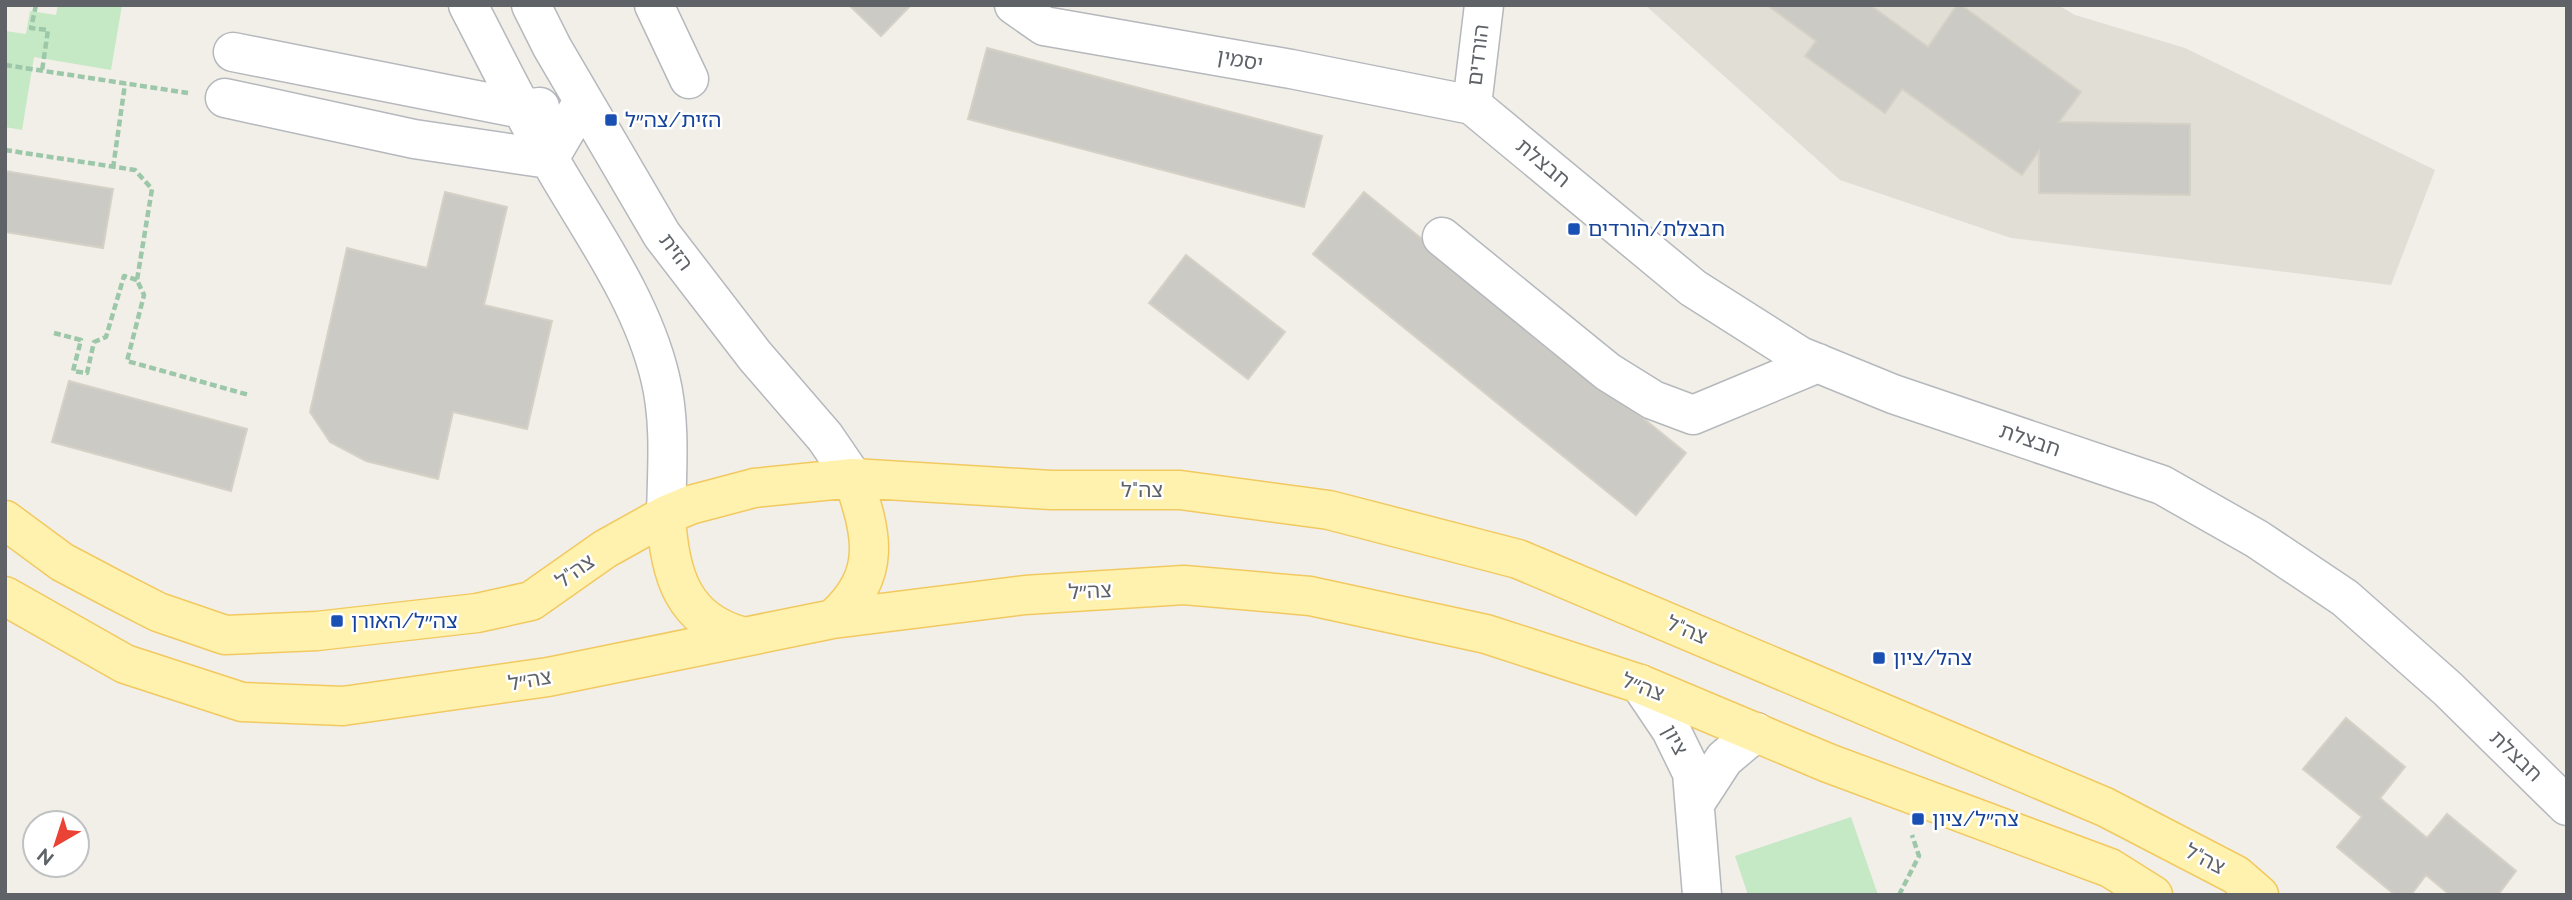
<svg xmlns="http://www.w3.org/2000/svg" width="2572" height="900" viewBox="0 0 2572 900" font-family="Raleway,'Noto Sans Hebrew',sans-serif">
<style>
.education{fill:#e1ded6}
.green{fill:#c5e8c5}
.building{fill:#cccac5;stroke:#d6d1c6;stroke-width:2}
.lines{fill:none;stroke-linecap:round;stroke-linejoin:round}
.minor-casing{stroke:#b5b8bc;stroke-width:41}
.major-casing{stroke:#f2c960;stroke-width:41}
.path{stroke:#9cc7a9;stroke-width:4.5;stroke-dasharray:7 3.5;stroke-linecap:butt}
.minor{stroke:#fff;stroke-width:38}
.major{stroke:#fff2af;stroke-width:38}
.transit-dot{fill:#1a4fb4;stroke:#fff;stroke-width:2.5}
.labels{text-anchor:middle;stroke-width:5;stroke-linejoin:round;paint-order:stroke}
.street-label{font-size:21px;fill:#5f6368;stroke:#fff}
.transit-label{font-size:21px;fill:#164399;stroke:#fff;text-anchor:start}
</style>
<rect width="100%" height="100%" fill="#f1efe8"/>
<path class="education" d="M1645,5H2058L2075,15L2185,48L2435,170L2391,285L2011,238L1840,180Z"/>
<path class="green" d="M58,5H122L111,70L34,57L22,130L5,127V31L26,34L30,11L56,15Z
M1851,817L1878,895H1748L1735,856Z"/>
<path class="building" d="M849,5H911L881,36Z
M1767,5H1870L1928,47L1957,5H1961L2081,92L2059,122L2190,124V195L2039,193V151L2022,175L1902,89L1885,113L1805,56L1816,41Z
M987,48L1322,136L1304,207L968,119Z
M5,171L113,189L103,248L5,232Z
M445,192L507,207L484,305L552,321L527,429L453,412L438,479L366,461L330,442L310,412L347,248L427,268Z
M1364,192L1686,453L1636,515L1313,254Z
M1186,255L1285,332L1248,379L1149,303Z
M69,381L247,429L231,491L52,442Z
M2346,718L2405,767L2380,798L2427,838L2447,814L2516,871L2498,895H2450L2426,875L2411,895H2395L2337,847L2362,817L2303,769Z"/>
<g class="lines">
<defs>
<path id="minor" d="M468,5C495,57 521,110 550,160C590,230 641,298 660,377C671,421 667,470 666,515
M531,5L552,47L662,235L755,356L825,437L853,478
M654,5L689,79
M1014,5L1044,26L1291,69L1472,105L1693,288L1800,356L1893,394L2162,485L2257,539L2345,598L2448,689L2567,806
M233,52L522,109L540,107
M225,98L414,139L549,159L583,101
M1472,105L1484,5
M1442,237L1608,372L1653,400L1693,415L1818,363
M1640,684L1671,730L1692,773L1702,895
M1696,802L1724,759L1756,732"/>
<path id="major" d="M666,515C669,573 682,622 745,637
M5,520L62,562L115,590L158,612L225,635L317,631L477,613L531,601L605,549L666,515L690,505L754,488L853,478L1051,490H1180L1329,510L1518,559L2105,807L2236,875L2259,895
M5,596L125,664L242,702L343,706L548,677L833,619L1025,595L1184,585L1310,596L1486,634L1640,684L1828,763L2110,868L2153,895
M833,619C883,575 872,534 853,478"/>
</defs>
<use href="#minor" class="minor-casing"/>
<use href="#major" class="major-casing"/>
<path class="path" d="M36,5L31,28L48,30L42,71
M5,65L188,93
M5,150L135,170L152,189L137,280L144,295L127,361L249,395
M113,168L125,84
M54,333L81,340L73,371L87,373L94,342L106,337L124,276L137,280
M1899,895L1919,856L1912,835"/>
<use href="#minor" class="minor"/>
<use href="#major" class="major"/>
</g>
<g class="transit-dot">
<rect x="604" y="113" width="14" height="14" rx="3.5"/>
<rect x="1567" y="222" width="14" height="14" rx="3.5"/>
<rect x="330" y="614" width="14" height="14" rx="3.5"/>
<rect x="1872" y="651" width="14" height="14" rx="3.5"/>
<rect x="1911" y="812" width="14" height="14" rx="3.5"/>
</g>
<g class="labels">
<g class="street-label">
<text transform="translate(1478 55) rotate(-83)" y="7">הורדים</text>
<text transform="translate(1240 60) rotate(10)" y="7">יסמין</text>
<text transform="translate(1543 163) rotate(40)" y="7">חבצלת</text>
<text transform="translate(676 252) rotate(53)" y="7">הזית</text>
<text transform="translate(2030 440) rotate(19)" y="7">חבצלת</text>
<text x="1142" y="497">צה"ל</text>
<text transform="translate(575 571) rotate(-36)" y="7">צה"ל</text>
<text transform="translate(1090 591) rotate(-3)" y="7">צה״ל</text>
<text transform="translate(1687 630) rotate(23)" y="7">צה"ל</text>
<text transform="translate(530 680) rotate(-10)" y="7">צה״ל</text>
<text transform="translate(1643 687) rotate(21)" y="7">צה״ל</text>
<text transform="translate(1675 740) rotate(62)" y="7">ציון</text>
<text transform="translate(2516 756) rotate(44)" y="7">חבצלת</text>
<text transform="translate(2205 859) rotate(27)" y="7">צה"ל</text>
</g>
<g class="transit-label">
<text x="625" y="127">הזית/צה״ל</text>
<text x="1588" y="236">חבצלת/הורדים</text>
<text x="351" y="628">צה״ל/האורן</text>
<text x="1893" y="665">צהל/ציון</text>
<text x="1932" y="826">צה״ל/ציון</text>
</g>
</g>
<rect width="2572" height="900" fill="none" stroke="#5f6368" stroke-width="14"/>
<g transform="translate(56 844) rotate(219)"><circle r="33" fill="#ffffff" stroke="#bfc1c3" stroke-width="2"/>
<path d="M0-5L12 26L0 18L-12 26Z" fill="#ea4335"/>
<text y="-10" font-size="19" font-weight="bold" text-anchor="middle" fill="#5f6368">N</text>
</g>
</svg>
